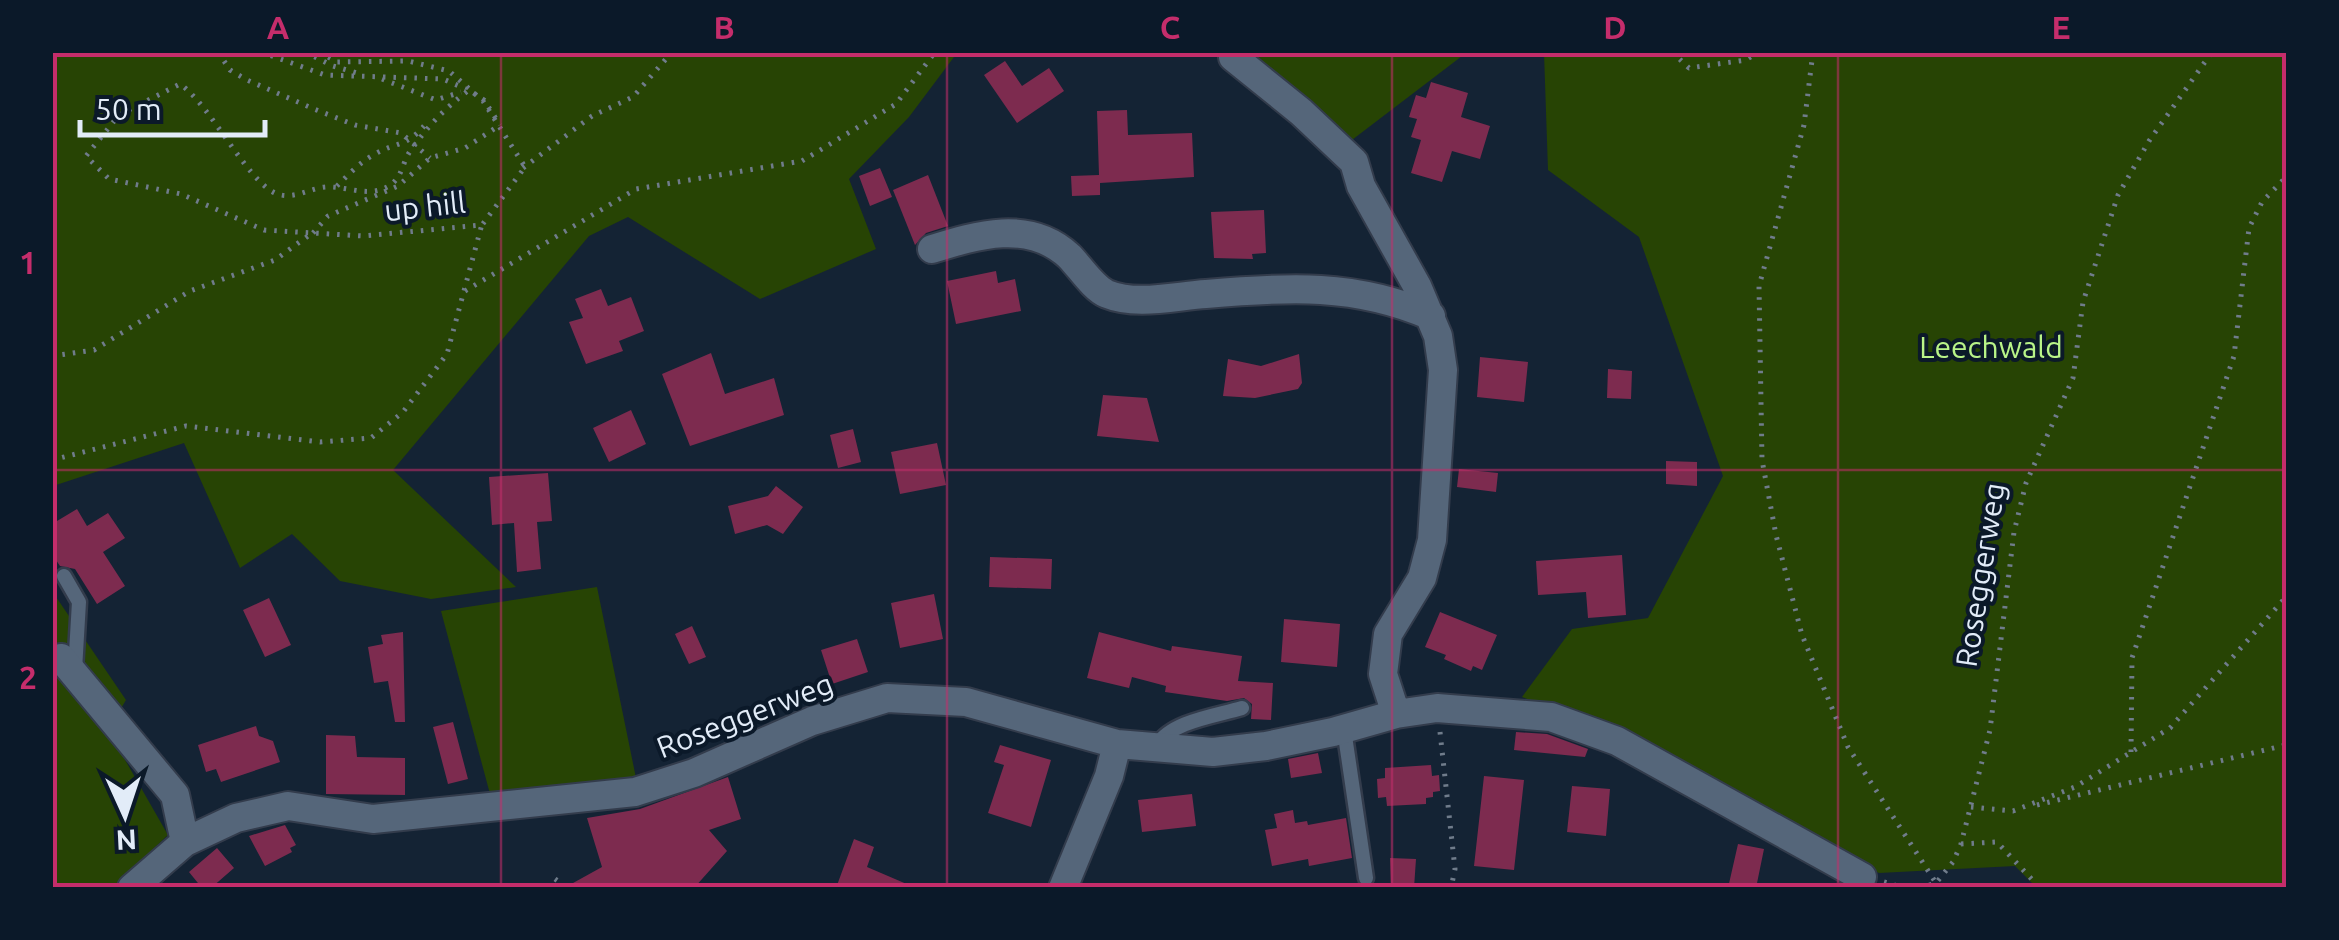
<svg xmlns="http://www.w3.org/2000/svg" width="2339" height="940" viewBox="0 0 2339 940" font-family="Ubuntu,sans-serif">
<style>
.green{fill:#274404}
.building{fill:#7d2b4f}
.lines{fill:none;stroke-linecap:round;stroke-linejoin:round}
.service-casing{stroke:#333c4c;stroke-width:19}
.minor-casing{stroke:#333c4c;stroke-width:32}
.path{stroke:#707c8b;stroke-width:5;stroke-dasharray:2.5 8;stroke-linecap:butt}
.service{stroke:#55667a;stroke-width:14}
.minor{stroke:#55667a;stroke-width:28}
.grid{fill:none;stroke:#c52d6b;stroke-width:2.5;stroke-opacity:0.55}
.labels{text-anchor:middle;stroke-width:8;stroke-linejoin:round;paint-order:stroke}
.street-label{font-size:30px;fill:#e2ecf8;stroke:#0b1929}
.park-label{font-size:30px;fill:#b9f488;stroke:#0b1929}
.neatline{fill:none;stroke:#c52d6b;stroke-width:4}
.grid-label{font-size:32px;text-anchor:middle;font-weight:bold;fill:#c52d6b}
</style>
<rect width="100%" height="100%" fill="#142334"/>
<path class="green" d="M52,53L53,52L957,53L909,117L849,179L876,249L760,299L628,217L589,236L393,470L516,587L431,599L340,581L292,534L240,568L184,443L53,486Z
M1245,53H1466L1348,143Z
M1544,53H2286V887H2036L2015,866L1879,873L1619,733L1522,697L1572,629L1648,618L1723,476L1639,237L1548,170Z
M597,587L636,778L490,794L441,611Z
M52,591L126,700L108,730L168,835L113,887H53Z"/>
<path class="building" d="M1005,61L1022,86L1049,68L1064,91L1017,123L984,75Z
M1431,82L1468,93L1461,117L1490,126L1480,159L1452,151L1442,182L1411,173L1421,140L1411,137L1417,119L1409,117L1416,95L1426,98Z
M1127,110L1128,135L1192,133L1194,177L1100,183V195L1072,196L1071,176L1099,175L1097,111Z
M880,168L892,197L870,206L859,176Z
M928,175L948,226L926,233L915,245L893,190Z
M1264,210L1266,253L1252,254L1253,259L1214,258L1211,212Z
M996,271L998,283L1015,279L1021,311L956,324L947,281Z
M601,289L608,306L631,297L644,331L619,341L623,351L586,364L569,322L583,318L575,299Z
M711,353L725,394L774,378L784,415L690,446L662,374Z
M1299,354L1302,383L1298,389L1255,398L1223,396L1228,359L1261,366Z
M1480,357L1528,362L1524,402L1477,397Z
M1608,369L1632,371L1631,399L1607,398Z
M1103,395L1147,398L1159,442L1097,436Z
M631,410L646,444L609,462L593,428Z
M853,429L861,462L838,468L830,435Z
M937,443L946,485L900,494L891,452Z
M1666,461L1697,462V486L1666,484Z
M1459,469L1498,473L1496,492L1457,487Z
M548,473L552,521L537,522L541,569L517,572L514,523L492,525L489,477Z
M776,486L803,507L783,534L767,525L735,534L728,506L768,496Z
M77,509L87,526L108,513L125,538L103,552L125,586L97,604L75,569L60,566L52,554V524Z
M1622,555L1626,615L1588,618L1586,592L1538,595L1536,561Z
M990,557L1052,559L1051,589L989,587Z
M934,594L943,639L900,648L891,603Z
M269,598L291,645L265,657L243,610Z
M1440,612L1497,635L1482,670L1473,666L1471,671L1444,659L1446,655L1425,647Z
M1284,619L1340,624L1337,667L1281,662Z
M692,626L706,657L689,664L675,634Z
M403,632L405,722H395L388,681L374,683L368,647L383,644L381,635Z
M1099,632L1171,651L1172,646L1242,656L1238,681L1273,683L1271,720L1251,719L1252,704L1244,698L1227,701L1165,692L1166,686L1132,677L1129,688L1087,678Z
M857,639L868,672L832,684L821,650Z
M453,722L468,779L448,784L433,727Z
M256,726L259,736L273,741L280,762L221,782L216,769L206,772L198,745Z
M1516,732L1547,734L1588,749L1585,757L1514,750Z
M326,735L355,736L357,757L405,758V795L326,794Z
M1000,745L1051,760L1031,827L988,813L1004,765L994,762Z
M1318,753L1322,773L1291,778L1288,759Z
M1431,765L1432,776L1439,775L1440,791L1433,792V797L1426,798V804L1387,806L1386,797L1378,798L1377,779L1385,778V768Z
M1484,776L1524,780L1514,870L1474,866Z
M728,777L741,819L709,830L727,851L694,888H564L602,867L587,818L640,809Z
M1572,786L1610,789L1606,836L1567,832Z
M1192,794L1196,826L1142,832L1138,800Z
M1293,810L1295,823L1307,821L1308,825L1346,818L1352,858L1309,866L1308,859L1272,866L1265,830L1277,828L1274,814Z
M285,825L296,845L290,848L292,852L265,866L249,836Z
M854,839L874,847L867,867L916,888H836Z
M1738,844L1764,849L1756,888H1728Z
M217,848L234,868L211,888H202L189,872Z
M1390,858L1416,859L1414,888H1391Z"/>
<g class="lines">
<defs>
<path id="service" d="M64,576L79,602L75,670
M1344,729L1366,878
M1157,745C1172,721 1216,716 1242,708"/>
<path id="minor" d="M1233,57L1301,112L1354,162L1361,186L1417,286L1438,336L1443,370L1432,540L1422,578L1388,634L1383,674L1396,714
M932,249C977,235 1029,219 1069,256C1080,267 1093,288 1107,294C1136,306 1175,296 1206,294C1287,287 1356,283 1431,316
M61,658L175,795L185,842
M132,888L185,842L236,818L288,806L373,819L635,792L694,773L812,721L887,698L966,702L1117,744L1213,752L1266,746L1333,732L1396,714L1437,708L1551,717L1617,741L1862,877
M1063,888L1109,776L1117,744"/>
</defs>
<use href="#service" class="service-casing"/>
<use href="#minor" class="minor-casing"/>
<path class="path" d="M229,52L224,61L230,70L247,80L314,109L355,125L401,133L430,158
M261,52L325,75L443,79L466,89
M305,52L333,66L357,73
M319,52L337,62L408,61L449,71L483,101L525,167L482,225L363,236L264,230L181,194L109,179L86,156L119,115L180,84C213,107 251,190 281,195C297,198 311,188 326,187C349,186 372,200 393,183C403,174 403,160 411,150C428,126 445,108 469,90L484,100L500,125
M1672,52L1689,68L1746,60L1758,52
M1813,52L1804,125L1759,286L1762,460L1776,535L1802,635L1848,747L1936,883
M382,79L436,100L461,92
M523,168L592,116L633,97L672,52
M337,186C348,175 360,162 375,154C396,142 406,147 424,126
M313,233L328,216L398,186L430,158L465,148L500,125
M465,291L636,189L802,161L896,104L935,52
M52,356L94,350L190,291L275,260L312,233
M52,460L186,426L320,442L371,438L403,412L447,354L482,224
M1440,732L1455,869L1451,888
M2131,752L2132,658L2234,356L2249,228L2262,202L2286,177
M2037,805L2286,745
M1971,807L2013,811L2075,787L2170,728L2286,597
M1961,844L1997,842L2040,888
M555,879L568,888
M1884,882L1904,888
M668,887L669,888
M1919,888L1936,883L1953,862L1961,844L1990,730L2014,532L2026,483L2073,378L2083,302L2118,195L2149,141L2212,52"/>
<use href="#service" class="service"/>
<use href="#minor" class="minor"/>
</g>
<path class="grid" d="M501,52V888M947,52V888M1392,52V888M1838,52V888M52,470H2286"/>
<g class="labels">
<g class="street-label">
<text transform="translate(425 207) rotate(-6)" y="10">up hill</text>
<text transform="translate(1981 575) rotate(-81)" y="10">Roseggerweg</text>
<text transform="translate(745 716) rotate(-21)" y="10">Roseggerweg</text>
</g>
<g class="park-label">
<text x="1991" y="358">Leechwald</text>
</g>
</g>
<rect width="2339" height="940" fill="none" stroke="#0b1929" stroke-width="110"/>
<g transform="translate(125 815) rotate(177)" stroke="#0b1929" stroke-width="8" paint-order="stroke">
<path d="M0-8L18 38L0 25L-18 38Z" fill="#e2ecf8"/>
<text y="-15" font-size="28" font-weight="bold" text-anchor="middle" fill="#e2ecf8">N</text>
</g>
<path d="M80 120v15h185v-15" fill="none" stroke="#e2ecf8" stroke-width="5"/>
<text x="95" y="120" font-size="30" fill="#e2ecf8" stroke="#0b1929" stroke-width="8" paint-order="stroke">50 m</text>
<rect x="55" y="55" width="2229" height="830" class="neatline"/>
<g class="grid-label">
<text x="278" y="39">A</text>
<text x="724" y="39">B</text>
<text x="1170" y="39">C</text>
<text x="1615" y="39">D</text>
<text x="2061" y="39">E</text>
<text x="28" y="274">1</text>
<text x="28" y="689">2</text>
</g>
</svg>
